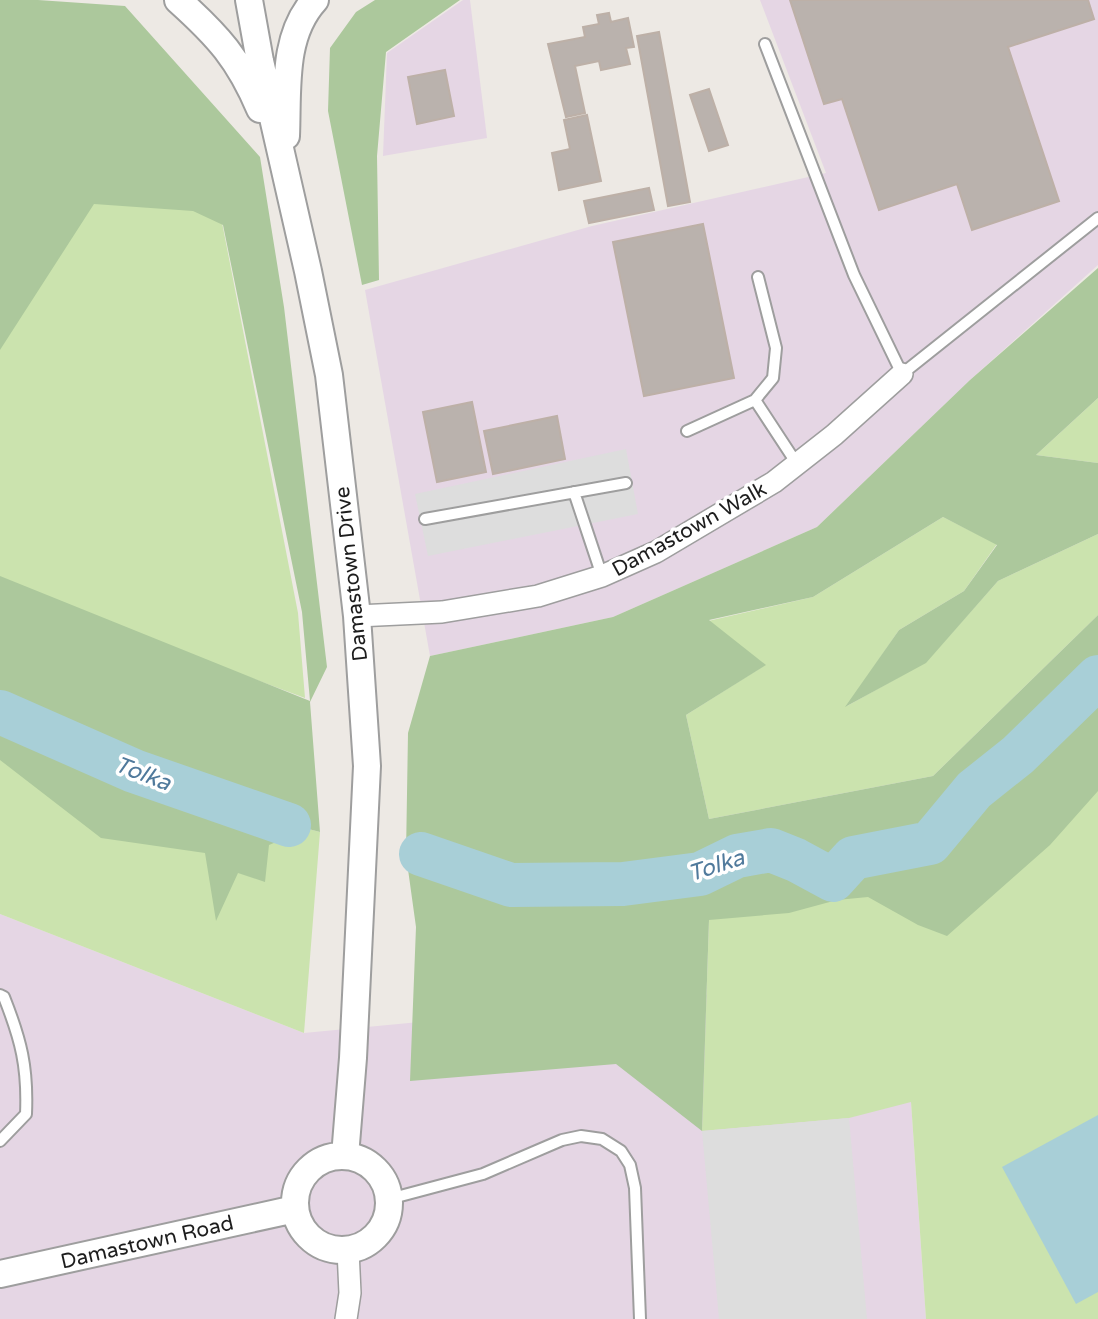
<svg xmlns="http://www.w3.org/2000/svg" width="1098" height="1319" viewBox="0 0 1098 1319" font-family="'Varela Round',sans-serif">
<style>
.industrial{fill:#e5d6e4}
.grass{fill:#cbe3ae}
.forest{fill:#acc89c}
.parking{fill:#ddd}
.water{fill:#a8cfd7}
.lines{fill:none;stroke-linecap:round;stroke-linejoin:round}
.river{stroke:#a8cfd7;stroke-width:44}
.building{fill:#bab2ad;stroke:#bdb0a7;stroke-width:2}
.service-casing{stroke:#9e9e9e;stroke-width:14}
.minor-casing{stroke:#9e9e9e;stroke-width:24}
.tertiary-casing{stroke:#9e9e9e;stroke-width:30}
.service{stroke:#fff;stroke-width:10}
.minor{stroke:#fff;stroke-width:21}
.tertiary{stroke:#fff;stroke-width:26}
.labels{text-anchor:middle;stroke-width:7;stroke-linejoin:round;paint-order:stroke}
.street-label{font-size:21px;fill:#1d1d1d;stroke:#fff}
.water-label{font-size:23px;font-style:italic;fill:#507a9c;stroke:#fff}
</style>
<rect width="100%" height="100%" fill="#ede9e4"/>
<path class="industrial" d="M463,0H470L487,138L383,156L387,53Z
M760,0H1098V265L970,380L817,527L613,617L430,656L365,290L592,226L826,173Z
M0,914L304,1033L829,983L911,1102L926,1319H0Z"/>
<path class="grass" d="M0,52L204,130L298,613L305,698L0,584Z
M1098,398V463L1036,455Z
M943,517L997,544L964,591L899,630L847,706L926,662L998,581L1098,534V615L933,776L709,819L686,715L765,665L708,621L813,597Z
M1098,700V1319H926L911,1102L849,1118L702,1131L709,920Z
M0,733L297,826L320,832L304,1033L0,914Z"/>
<path class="forest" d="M0,0H38L125,6L260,157L284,307L327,667L310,702L320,832L297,826L293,835L269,845L265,882L238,873L216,921L205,853L101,838L0,760V576L310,701L302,612L223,225L193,211L94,204L0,350Z
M375,0H460L386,52L377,156L379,280L362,285L328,111L330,48L356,12Z
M1098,268V398L1036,455L1098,463V534L998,581L926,663L845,707L899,630L964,591L997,545L943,517L813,597L709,620L766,665L686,715L709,819L933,776L1098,615V791L1050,845L947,936L918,925L868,897L837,900L789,913L709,920L702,1131L616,1064L410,1081L416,927L406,855L408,733L430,656L613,617L817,527L970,380Z"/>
<path class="parking" d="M626,449L638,514L428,556L415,494Z
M849,1118L867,1319H719L702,1131Z"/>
<path class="water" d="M1098,1115V1292L1076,1304L1002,1167Z"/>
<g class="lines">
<path class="river" d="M0,712L134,771L289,825
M421,854L511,885L623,884L700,874L737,856L771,850L796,860L833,880L853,858L930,843L974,790L1018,755L1098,677"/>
</g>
<path class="building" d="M790,0H1088L1094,19L1008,47L1059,201L972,230L957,184L879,210L842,99L824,104Z
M609,13L611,22L628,18L634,47L626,48L630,64L601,70L599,61L575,66L585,113L566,117L548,44L585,37L583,27L599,24L597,15Z
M659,32L690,202L668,206L637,36Z
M445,70L454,116L417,124L408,77Z
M709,89L728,145L709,151L690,95Z
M587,115L601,181L559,190L552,153L570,149L564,120Z
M649,188L654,210L589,223L584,201Z
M703,224L734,378L644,396L613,242Z
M472,402L486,472L437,482L423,412Z
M557,416L565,459L493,474L484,431Z"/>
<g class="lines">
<defs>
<path id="service" d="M765,44L854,275L902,374L1098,218
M755,400L797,464
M687,431L755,400L773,378L776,348L758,277
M574,492L602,576
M425,519L626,483
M0,995L4,997C21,1040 28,1067 26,1114L0,1141
M389,1199L483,1174L562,1140L581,1136L602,1139L621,1151L630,1165L635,1188L640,1319"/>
<path id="minor" d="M357,616L442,612L538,596L602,576L656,552L774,482L834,435L902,374
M346,1319L350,1293L348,1250"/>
<path id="tertiary" d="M178,0C218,36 239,59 260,109
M249,0L260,61L308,271L329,375L357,616L367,766L353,1058L345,1156
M286,136C288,90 282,36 315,0
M295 1203a47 47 0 1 1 94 0a47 47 0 1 1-94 0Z
M0,1274L295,1209"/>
</defs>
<use href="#service" class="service-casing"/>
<use href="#minor" class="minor-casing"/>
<use href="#tertiary" class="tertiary-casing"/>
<use href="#service" class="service"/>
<use href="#minor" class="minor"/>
<use href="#tertiary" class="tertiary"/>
</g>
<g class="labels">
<g class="street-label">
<text transform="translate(689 529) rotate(-29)" y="7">Damastown Walk</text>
<text transform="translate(351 574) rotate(-96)" y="7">Damastown Drive</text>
<text transform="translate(147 1242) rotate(-13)" y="7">Damastown Road</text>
</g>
<g class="water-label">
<text transform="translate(143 773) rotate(21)" y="8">Tolka</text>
<text transform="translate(716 865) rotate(-18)" y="8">Tolka</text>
</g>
</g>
</svg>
